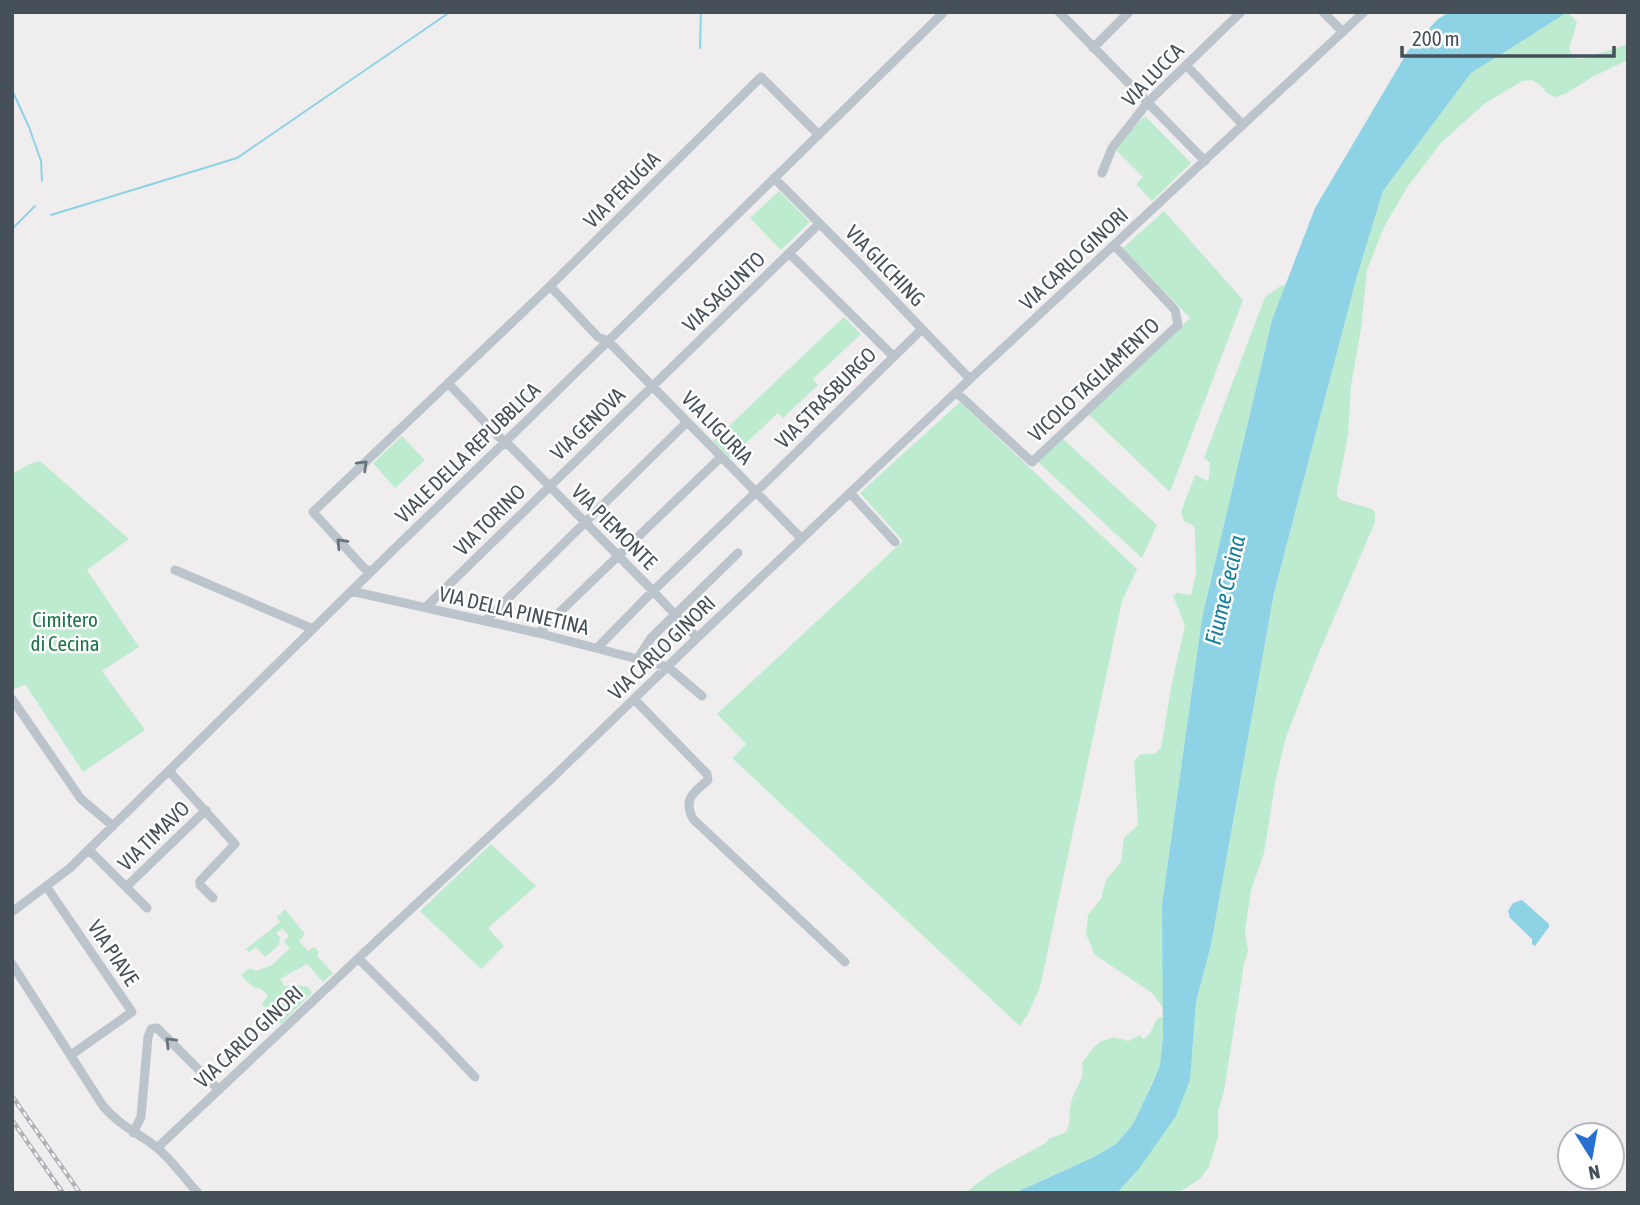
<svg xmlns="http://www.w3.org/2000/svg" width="1640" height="1205" viewBox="0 0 1640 1205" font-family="'Asap Condensed',sans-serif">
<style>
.green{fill:#bdebcf}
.water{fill:#8dd3e5}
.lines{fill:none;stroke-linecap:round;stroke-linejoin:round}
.stream{stroke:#8dd3e5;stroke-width:2}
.minor{stroke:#bcc4cb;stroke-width:9}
.rail-casing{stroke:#afb2b7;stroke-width:4.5}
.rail{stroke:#fff;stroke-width:2;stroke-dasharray:5;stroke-linecap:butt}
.oneway{stroke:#69737b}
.labels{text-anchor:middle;stroke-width:5;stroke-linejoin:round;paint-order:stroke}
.street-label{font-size:21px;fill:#465059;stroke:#fff}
.park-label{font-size:21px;fill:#1d7449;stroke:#fff}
.water-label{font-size:23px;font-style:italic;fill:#15809c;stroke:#fff}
</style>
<rect width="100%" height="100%" fill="#efeded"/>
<path class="green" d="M1568,12L1577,22L1569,49L1573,58L1582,59L1628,44V60L1594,76L1565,94L1555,97L1547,93L1540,85L1532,80L1522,81L1484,104L1441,143L1408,186L1384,227L1367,270L1361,329L1351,386L1348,435L1337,492V496L1341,500L1372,509L1375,512V522L1315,662L1286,737L1276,778L1264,853L1251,890L1245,931L1248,951L1244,964L1224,1091L1218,1111V1137L1209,1167L1200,1179L1178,1193H1117L1138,1170L1192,1054L1196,1002L1211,945L1274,593L1357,276L1383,191L1471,73Z
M1145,116L1191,163L1152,201L1136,184L1143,177L1113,147Z
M779,191L810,222L781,250L750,218Z
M1164,211L1243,300L1170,492L1088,414L1190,318L1123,248Z
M1282,285L1286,286L1272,320L1202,618L1162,905L1164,1009L1152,993L1095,955L1086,934L1088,915L1101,899L1106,880L1121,862L1124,838L1138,825L1134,761L1141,754H1154L1161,748L1172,682L1185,626L1173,595L1177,593L1191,595L1196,574L1195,530L1193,525L1184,521L1181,512L1195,475L1208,481L1209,477L1210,463L1204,458L1265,297Z
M844,317L861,334L813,379L818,385L783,418L778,413L730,458L713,441Z
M960,402L1137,569L1122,601L1040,987L1028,1014L1020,1026L732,758L746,744L717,714L903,541L860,493Z
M402,436L425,460L395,488L373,463Z
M1062,438L1157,525L1142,558L1038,462Z
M40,461L129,539L87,570L139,647L102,671L145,730L83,772L25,684L15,689L12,685V474L32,463Z
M491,844L536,886L488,928L504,946L481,969L420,911Z
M285,909L305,934L299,941L308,951L314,947L319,952L317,956L333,973L323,982L307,964L280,979L284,986L296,985L308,987L312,993L281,1024L262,1004L268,995L261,989L253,987L241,975L250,968L256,971L272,965L290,948L284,942L289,936L282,928L276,933L280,937L279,945L265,957L256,947L249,952L246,949L280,922L277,917Z
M1160,1017L1164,1018L1163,1037L1160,1065L1133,1124L1116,1144L1094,1157L1019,1191H968C991,1170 1019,1158 1046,1143L1049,1139L1066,1132C1072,1123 1068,1113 1071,1103C1074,1087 1086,1081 1082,1063L1093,1048L1100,1042L1114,1037L1128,1041L1140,1035L1143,1039C1154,1035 1151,1023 1160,1017Z"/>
<path class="water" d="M1449,12H1568L1471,73L1383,191L1357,276L1274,593L1211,945L1196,1002L1190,1080L1176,1116L1138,1170L1117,1193H963L968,1191H1019L1094,1157L1116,1144L1133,1124L1152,1084L1160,1065L1163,1037L1162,905L1202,618L1272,320L1315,208L1408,51L1438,19Z
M1522,900L1549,924V927L1535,946L1532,944V939L1510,918L1508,911L1513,903Z"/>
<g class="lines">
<path class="stream" d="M700,48L701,12
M12,90L29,127L41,161L42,181
M51,215L237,158L450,12
M12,229L35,206"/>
<path class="minor" d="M1059,12L1205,161
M1323,12L1343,32
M1093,48L1129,12
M1186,65L1243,125
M1102,173L1112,148L1148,102L1241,12
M774,178L856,260L970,379
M789,253L893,356
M550,286L598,337L608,341L802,539
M448,383L497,435L512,448L653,591L697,638
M957,393L1032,462L1178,325L1175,310L1114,245
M851,494L895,542
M175,570L313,629
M371,572L364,568L313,512L546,290L761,77L819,135
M351,591L538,633L668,667L702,696
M426,607L819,224
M485,621L687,422
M538,633L721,457
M597,648L653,591L756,492L922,329
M638,658L651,638L738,553
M12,699L81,799L113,826
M634,699L707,774L708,780C693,793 683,799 693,819L845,962
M169,771L235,844L200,881V885L213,898
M89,850L147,908
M46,886L132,1012L71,1055
M126,887L206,810
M12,912L70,868L392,551L505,442L944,12
M359,959L438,1038L475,1077
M12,964L103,1106C120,1126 137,1132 156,1147C171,1159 185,1179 198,1193
M133,1133L141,1117L148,1037L151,1029L157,1028L219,1090
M157,1148L383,935L549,781L697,638L970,379L1364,12"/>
<defs>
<path id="rail" d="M12,1096L80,1193
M12,1120L63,1193"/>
</defs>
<use href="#rail" class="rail-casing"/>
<use href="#rail" class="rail"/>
</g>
<defs><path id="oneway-chevron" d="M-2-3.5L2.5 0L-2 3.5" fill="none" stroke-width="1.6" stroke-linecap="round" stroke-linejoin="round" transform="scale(1.75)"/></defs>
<g class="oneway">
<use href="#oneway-chevron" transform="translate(363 465) rotate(-44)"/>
<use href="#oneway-chevron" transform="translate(341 543) rotate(-133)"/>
<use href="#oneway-chevron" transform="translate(170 1042) rotate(-135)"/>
</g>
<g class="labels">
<g class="street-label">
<text transform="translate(1153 75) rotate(-46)" y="7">VIA LUCCA</text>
<text transform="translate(622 190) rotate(-45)" y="7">VIA PERUGIA</text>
<text transform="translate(1074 259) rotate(-43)" y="7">VIA CARLO GINORI</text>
<text transform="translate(885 266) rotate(46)" y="7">VIA GILCHING</text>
<text transform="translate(724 292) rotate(-44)" y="7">VIA SAGUNTO</text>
<text transform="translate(1094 380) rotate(-43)" y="7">VICOLO TAGLIAMENTO</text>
<text transform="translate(826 398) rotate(-45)" y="7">VIA STRASBURGO</text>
<text transform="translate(588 424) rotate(-44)" y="7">VIA GENOVA</text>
<text transform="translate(717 428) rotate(46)" y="7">VIA LIGURIA</text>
<text transform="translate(468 453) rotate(-44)" y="7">VIALE DELLA REPUBBLICA</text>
<text transform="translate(490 520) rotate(-45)" y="7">VIA TORINO</text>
<text transform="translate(614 527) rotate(45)" y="7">VIA PIEMONTE</text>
<text transform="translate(514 611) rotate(13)" y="7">VIA DELLA PINETINA</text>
<text transform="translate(662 648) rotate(-44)" y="7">VIA CARLO GINORI</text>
<text transform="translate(154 836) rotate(-44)" y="7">VIA TIMAVO</text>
<text transform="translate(113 953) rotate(56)" y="7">VIA PIAVE</text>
<text transform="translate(249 1037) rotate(-43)" y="7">VIA CARLO GINORI</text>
</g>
<g class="park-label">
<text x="65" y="627">Cimitero<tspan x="65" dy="24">di Cecina</tspan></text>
</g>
<g class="water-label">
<text transform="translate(1225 590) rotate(-77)" y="8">Fiume Cecina</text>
</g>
</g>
<rect width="1640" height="1205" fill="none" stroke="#465059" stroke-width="28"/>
<g transform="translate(1591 1156) rotate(169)"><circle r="33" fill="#ffffff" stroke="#b5b9bd" stroke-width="2"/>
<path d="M0-5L12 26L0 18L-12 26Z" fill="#2570d1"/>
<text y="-10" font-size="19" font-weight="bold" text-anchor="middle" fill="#465059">N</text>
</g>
<path d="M1402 46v10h212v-10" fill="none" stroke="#465059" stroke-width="3.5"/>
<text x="1412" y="46" font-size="21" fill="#465059" stroke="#ffffff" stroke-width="5" paint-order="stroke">200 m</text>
</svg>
